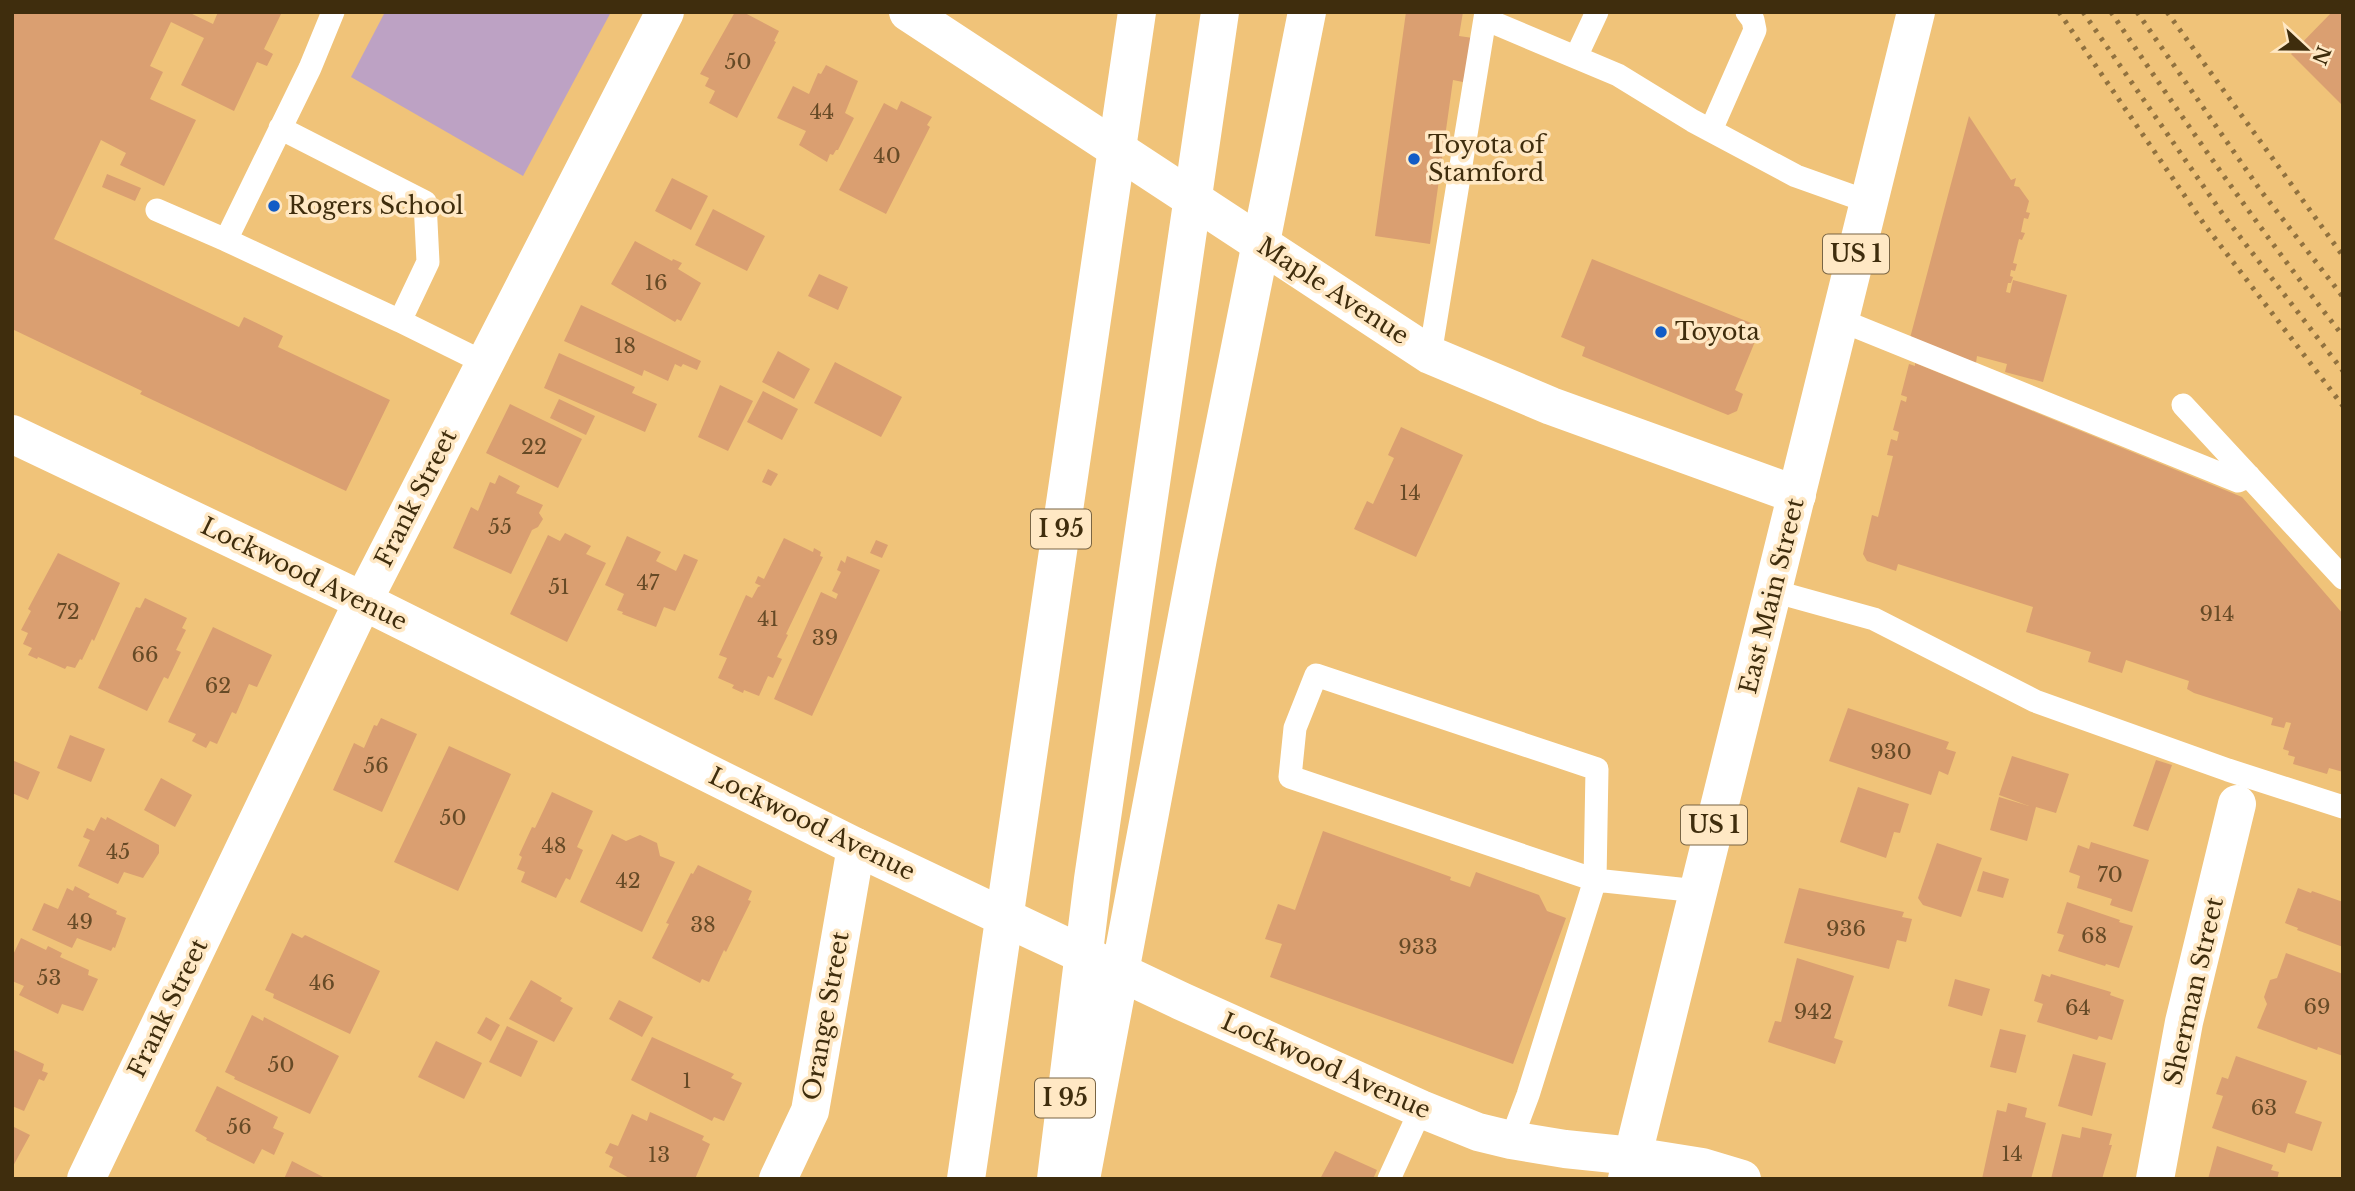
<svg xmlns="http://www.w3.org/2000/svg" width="2355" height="1191" viewBox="0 0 2355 1191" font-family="'Libre Baskerville',serif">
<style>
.green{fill:#bda2c4}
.building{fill:#da9f71}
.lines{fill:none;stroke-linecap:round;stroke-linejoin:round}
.service{stroke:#fff;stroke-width:23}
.minor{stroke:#fff;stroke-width:38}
.tertiary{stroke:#fff;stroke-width:38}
.primary{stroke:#fff;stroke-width:38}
.motorway{stroke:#fff;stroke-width:38}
.rail{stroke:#91723f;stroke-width:5;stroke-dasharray:3.5 7;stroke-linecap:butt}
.poi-dot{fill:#125cc6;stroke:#ffe8c4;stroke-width:2.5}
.labels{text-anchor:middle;stroke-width:7;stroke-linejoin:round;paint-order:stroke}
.number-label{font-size:21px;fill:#664a26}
.shield{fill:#ffe8c4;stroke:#796544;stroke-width:2}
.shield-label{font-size:23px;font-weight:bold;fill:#3f2d0d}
.poi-label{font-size:24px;fill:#3f2d0d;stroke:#ffe8c4;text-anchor:start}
.street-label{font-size:24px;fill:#3f2d0d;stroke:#ffe8c4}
</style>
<rect width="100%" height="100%" fill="#f0c379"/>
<path class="green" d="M385,12H611L523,176L351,77Z"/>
<path class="building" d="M12,12H188L213,24L218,12H282L264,49L273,54L267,66L257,62L234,111L181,85L204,38L171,22L150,66L163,72L150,99L196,120L164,186L120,165L126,153L101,140L54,239L239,327L244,317L283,336L278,347L390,400L346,491L140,394L142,391L12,329Z
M735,12H743L779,31L774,41L776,42L737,118L709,103L715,91L705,86L709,78L700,74Z
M1406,12H1463L1459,36L1473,38L1463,82L1453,80L1430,244L1375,236Z
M2332,12H2343L2341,104L2291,54Z
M826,65L858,81L845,113L854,118L838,150H836L833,155L830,154L827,162L799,145L806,131L777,118L793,86L809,94L818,73L821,74Z
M901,101L932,117L927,125L930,127L886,214L839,190L884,103L897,110Z
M1969,116L2011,180L2016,178L2014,186L2019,187L2029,201L2026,212L2030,213L2028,219L2024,218L2021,232L2025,233L2022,240L2019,239L2013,263L2017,264L2015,271L2011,270L2010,276L2013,277L2011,283H2008L2006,292L2010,293L2013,280L2067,295L2043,382L2005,372L2007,364L1977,356L1976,363L1910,338Z
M107,174L141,188L135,201L102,187Z
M672,178L708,196L691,230L655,211Z
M713,209L765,236L747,271L695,245Z
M635,241L672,261L673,259L682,263L678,269L701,283L681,321L677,319L675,322L611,284Z
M1592,259L1761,327L1735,390L1743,394L1737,411L1728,415L1582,356L1585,347L1561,337Z
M819,274L848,287L838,310L808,296Z
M581,305L701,361L697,370L683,364L681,367L675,364L668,381L644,370L642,376L564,341Z
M778,351L810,369L794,399L762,382Z
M559,353L635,387L632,393L657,404L645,432L544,388Z
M835,362L902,397L881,437L814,403Z
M1915,363L2242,497L2343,614V772L2329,768L2327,774L2293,764L2295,757L2288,755L2289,751L2283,749L2291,723L2286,722L2284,728L2271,725L2273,718L2194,693L2187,689L2189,681L2126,660L2122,673L2088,662L2091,652L2026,632L2033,607L1898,564L1896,571L1867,561L1863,554L1872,515L1878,517L1893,456L1887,455L1891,439L1897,441L1899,432L1893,430L1901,400L1906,402L1907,397L1901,395L1909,364L1915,366Z
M720,385L753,401L728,451L698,437Z
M763,391L798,409L782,440L747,422Z
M559,399L595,416L586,435L550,418Z
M510,404L582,439L558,488L486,453Z
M1401,427L1463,455L1416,557L1354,529L1367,501L1373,504L1394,458L1388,455Z
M768,469L778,474L771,486L762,482Z
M499,475L520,486L516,493L543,505L539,513L543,519L538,527L532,530L511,574L453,548L471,507L478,511L490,482L495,484Z
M565,533L591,546L586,554L606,563L567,642L510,614L548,535L560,541Z
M627,536L661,552L656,561L676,571L684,554L698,560L675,611L664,607L656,627L622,614L623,612L617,610L624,594L605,585Z
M784,538L813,552L814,548L821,552L820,556L823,557L786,634L788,635L777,657L782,659L773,678L768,676L759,696L744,690L743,693L732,688L734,685L718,678L727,658L719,655L746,595L752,598L758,587L761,586L755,583L758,576L764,579Z
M876,540L888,545L882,558L870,553Z
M58,553L120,583L94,641L92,639L82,660L80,659L75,668L67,666L65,669L38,657L37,659L28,655L32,648L23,644L28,633L21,630L31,611L28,609Z
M847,556L880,570L812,716L774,699L821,592L836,599L838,594L832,591L841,572L837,570L841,560L845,563Z
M145,598L187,618L182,628L186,630L176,650L181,652L168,679L164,677L147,711L98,688L136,607L140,608Z
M213,627L272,655L257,687L249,684L236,714L232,712L217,744L210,741L206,748L192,741L196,734L168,722Z
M1848,708L1949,742L1946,749L1956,752L1948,775L1939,771L1931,795L1829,761Z
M381,718L417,734L382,812L333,790L354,743L364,748L374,725L377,726Z
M70,735L105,749L91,782L57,768Z
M449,746L511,774L458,891L394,862Z
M2012,756L2069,774L2056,813L2036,807L2027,841L1990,830L1999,797L2029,806L1999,795Z
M12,760L40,772L28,800L12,793Z
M2156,760L2172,765L2148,831L2133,826Z
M161,778L192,795L175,827L144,810Z
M1858,787L1909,804L1900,833L1894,832L1886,858L1840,842Z
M552,792L593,811L577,847L583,850L570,880L566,878L556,898L521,882L525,872L517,869L522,857L519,855L532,827L535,828Z
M101,817L106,820L107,817L159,845V853L143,878L124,872L118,884L78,866L90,840L83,837L87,828L94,831Z
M1323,831L1451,877L1450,880L1470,887L1476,872L1539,895L1547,911L1566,918L1513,1064L1270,977L1282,944L1265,939L1278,904L1295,910Z
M612,834L626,841L640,835L657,843L660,856L675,862L642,932L580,902Z
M2091,842L2149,860L2132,912L2110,905L2112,899L2077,888L2080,876L2069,872L2078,845L2089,849Z
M1937,843L1982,858L1961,917L1923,905L1918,898Z
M698,865L752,891L748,900L751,901L726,952L724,950L709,982L702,979L700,983L652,958L669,924L666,923L691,873L693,874Z
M1983,871L2009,879L2003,898L1977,891Z
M75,886L90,894L88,897L117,911L116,914L126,918L115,948L113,947L111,951L77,938L72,948L32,930L44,903L58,909L67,888L73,891Z
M1799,888L1904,912L1902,917L1912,919L1906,942L1897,940L1889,969L1784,943Z
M2298,888L2311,893L2312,891L2343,902V947L2297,930L2298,928L2285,923Z
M2067,902L2120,920L2119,922L2133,926L2119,968L2106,964L2105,966L2058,951L2064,935L2057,933Z
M292,933L302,938L305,935L380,971L350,1034L273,998L274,994L265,990Z
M21,938L46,950L48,946L62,953L60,957L89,970L88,975L98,979L83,1011L62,1004L58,1014L19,995L24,986L12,981V957Z
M2286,953L2343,974V1056L2318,1047L2317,1050L2257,1028L2267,1004L2264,997L2270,980L2277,978Z
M1797,958L1854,976L1834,1038L1843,1041L1835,1064L1768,1042L1775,1021L1781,1022Z
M2042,974L2050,977L2051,974L2111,992L2110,995L2124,1000L2112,1040L2099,1036L2097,1040L2037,1022L2043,1004L2034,1001Z
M1955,979L1990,989L1982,1016L1948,1006Z
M531,980L562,998L560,1001L573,1008L554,1042L509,1019Z
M619,1000L653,1017L642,1037L609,1019Z
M252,1015L263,1021L264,1017L339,1056L310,1114L234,1079L235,1077L225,1072Z
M486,1017L500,1025L491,1041L477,1033Z
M507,1026L538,1041L521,1077L489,1062Z
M2000,1029L2026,1035L2016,1073L1990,1067Z
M652,1037L734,1074L731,1078L742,1083L724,1121L714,1117L712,1121L631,1080Z
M436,1041L482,1063L464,1099L418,1077Z
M12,1049L44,1064L42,1071L48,1073L44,1081L39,1079L24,1111L12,1106Z
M2073,1054L2106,1063L2092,1116L2058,1106Z
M2236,1056L2307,1081L2295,1113L2322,1122L2312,1151L2288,1143L2285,1153L2212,1128L2223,1096L2216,1094L2222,1077L2228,1079Z
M217,1086L278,1117L273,1128L284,1133L274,1155L262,1149L254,1164L206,1140L207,1138L195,1131Z
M2008,1103L2027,1108L2025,1117L2046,1123L2031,1179H1982L1997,1110L2006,1112Z
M650,1112L704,1136L702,1140L710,1144L695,1179H631L609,1167L613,1157L605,1153L610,1143L618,1146L632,1114L647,1121Z
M12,1126L30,1135L12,1168Z
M2082,1127L2112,1134L2109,1145H2112L2102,1179H2051L2062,1134L2080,1138Z
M2217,1146L2273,1165L2271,1170L2279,1172L2277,1179H2208Z
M1335,1151L1377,1170L1373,1179H1320Z
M292,1161L327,1179H284Z"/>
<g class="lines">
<path class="service" d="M333,12L310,68L226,240L400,321
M1485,19L1618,75L1693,121L1796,176L1869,202
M1576,57L1597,12
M280,128L425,202L428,262L400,321L485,363
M1711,130L1755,30L1753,20L1747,12
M157,210L226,240
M1840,320L2238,481L2249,476
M1430,355L1486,12
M2183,405L2343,578
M1773,591L1874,619L2035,701L2228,770L2343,807
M1511,1140L1528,1095L1595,880L1597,769L1316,675L1295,728L1290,777L1595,880L1698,891
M1389,1179L1421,1109"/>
<path class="minor" d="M908,12L1430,355L1551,406L1797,495
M1633,1156L1702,1167L1742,1179
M86,1179L363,601L665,12
M778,1179L810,1111L856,847
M2155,1179L2184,1022L2237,804"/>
<path class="tertiary" d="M12,434L363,601L856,847L1181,1001L1421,1109L1478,1132L1511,1140L1565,1149L1633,1156"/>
<path class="primary" d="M1627,1179L1916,12"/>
<path class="motorway" d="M966,1179L1137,12
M1056,1179L1093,879L1220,12
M1081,1179L1198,558L1307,12"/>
<path class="rail" d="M2059,12L2204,224L2343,406
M2083,12L2224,216L2343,371
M2111,12C2185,122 2261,232 2343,336
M2137,12L2261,191L2343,297
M2167,12L2343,256"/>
</g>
<g class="poi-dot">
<circle cx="1414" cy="159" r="7"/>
<circle cx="274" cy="206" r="7"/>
<circle cx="1661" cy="332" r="7"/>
</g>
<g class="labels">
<g class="number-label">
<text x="738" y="69">50</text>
<text x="822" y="119">44</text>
<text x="887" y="163">40</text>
<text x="656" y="290">16</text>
<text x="625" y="353">18</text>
<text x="534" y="454">22</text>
<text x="1410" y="500">14</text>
<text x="500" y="534">55</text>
<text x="648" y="590">47</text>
<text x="559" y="594">51</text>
<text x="68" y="619">72</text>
<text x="2217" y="621">914</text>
<text x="768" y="626">41</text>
<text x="825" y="645">39</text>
<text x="145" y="662">66</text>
<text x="218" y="693">62</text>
<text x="1891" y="759">930</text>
<text x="376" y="773">56</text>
<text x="453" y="825">50</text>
<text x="554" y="853">48</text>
<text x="118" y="859">45</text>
<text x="2110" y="882">70</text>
<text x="628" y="888">42</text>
<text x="80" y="929">49</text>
<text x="703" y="932">38</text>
<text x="1846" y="936">936</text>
<text x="2094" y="943">68</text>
<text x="1418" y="954">933</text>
<text x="49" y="985">53</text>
<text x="322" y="990">46</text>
<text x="2317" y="1014">69</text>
<text x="2078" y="1015">64</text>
<text x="1813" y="1019">942</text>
<text x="281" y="1072">50</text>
<text x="687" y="1088">1</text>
<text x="2264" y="1115">63</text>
<text x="239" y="1134">56</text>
<text x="2012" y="1161">14</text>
<text x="659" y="1162">13</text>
</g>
<g class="shield">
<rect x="1823" y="234.5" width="66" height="39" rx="5"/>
<rect x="1031" y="509.5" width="60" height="39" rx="5"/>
<rect x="1681" y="805.5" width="66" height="39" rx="5"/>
<rect x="1035" y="1078.5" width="60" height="39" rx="5"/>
</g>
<g class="shield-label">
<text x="1856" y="262">US 1</text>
<text x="1061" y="537">I 95</text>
<text x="1714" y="833">US 1</text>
<text x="1065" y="1106">I 95</text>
</g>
<g class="poi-label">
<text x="1428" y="153">Toyota of<tspan x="1428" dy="28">Stamford</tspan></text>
<text x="288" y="214">Rogers School</text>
<text x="1675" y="340">Toyota</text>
</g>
<g class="street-label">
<text transform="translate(1333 291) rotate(33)" y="8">Maple Avenue</text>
<text transform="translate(416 498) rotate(-63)" y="8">Frank Street</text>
<text transform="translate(304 574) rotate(26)" y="8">Lockwood Avenue</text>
<text transform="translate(1772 596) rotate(-76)" y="8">East Main Street</text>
<text transform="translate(812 824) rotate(26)" y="8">Lockwood Avenue</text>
<text transform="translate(2194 991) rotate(-77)" y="8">Sherman Street</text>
<text transform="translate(168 1008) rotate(-64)" y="8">Frank Street</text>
<text transform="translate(826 1016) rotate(-80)" y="8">Orange Street</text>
<text transform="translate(1326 1066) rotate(24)" y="8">Lockwood Avenue</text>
</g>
</g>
<rect width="2355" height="1191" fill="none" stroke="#3f2d0d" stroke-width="28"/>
<g transform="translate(2306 49) rotate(112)" stroke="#ffe8c4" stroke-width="5" paint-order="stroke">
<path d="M0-5L12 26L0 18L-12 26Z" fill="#3f2d0d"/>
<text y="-10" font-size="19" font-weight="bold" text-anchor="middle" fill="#3f2d0d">N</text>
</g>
</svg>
